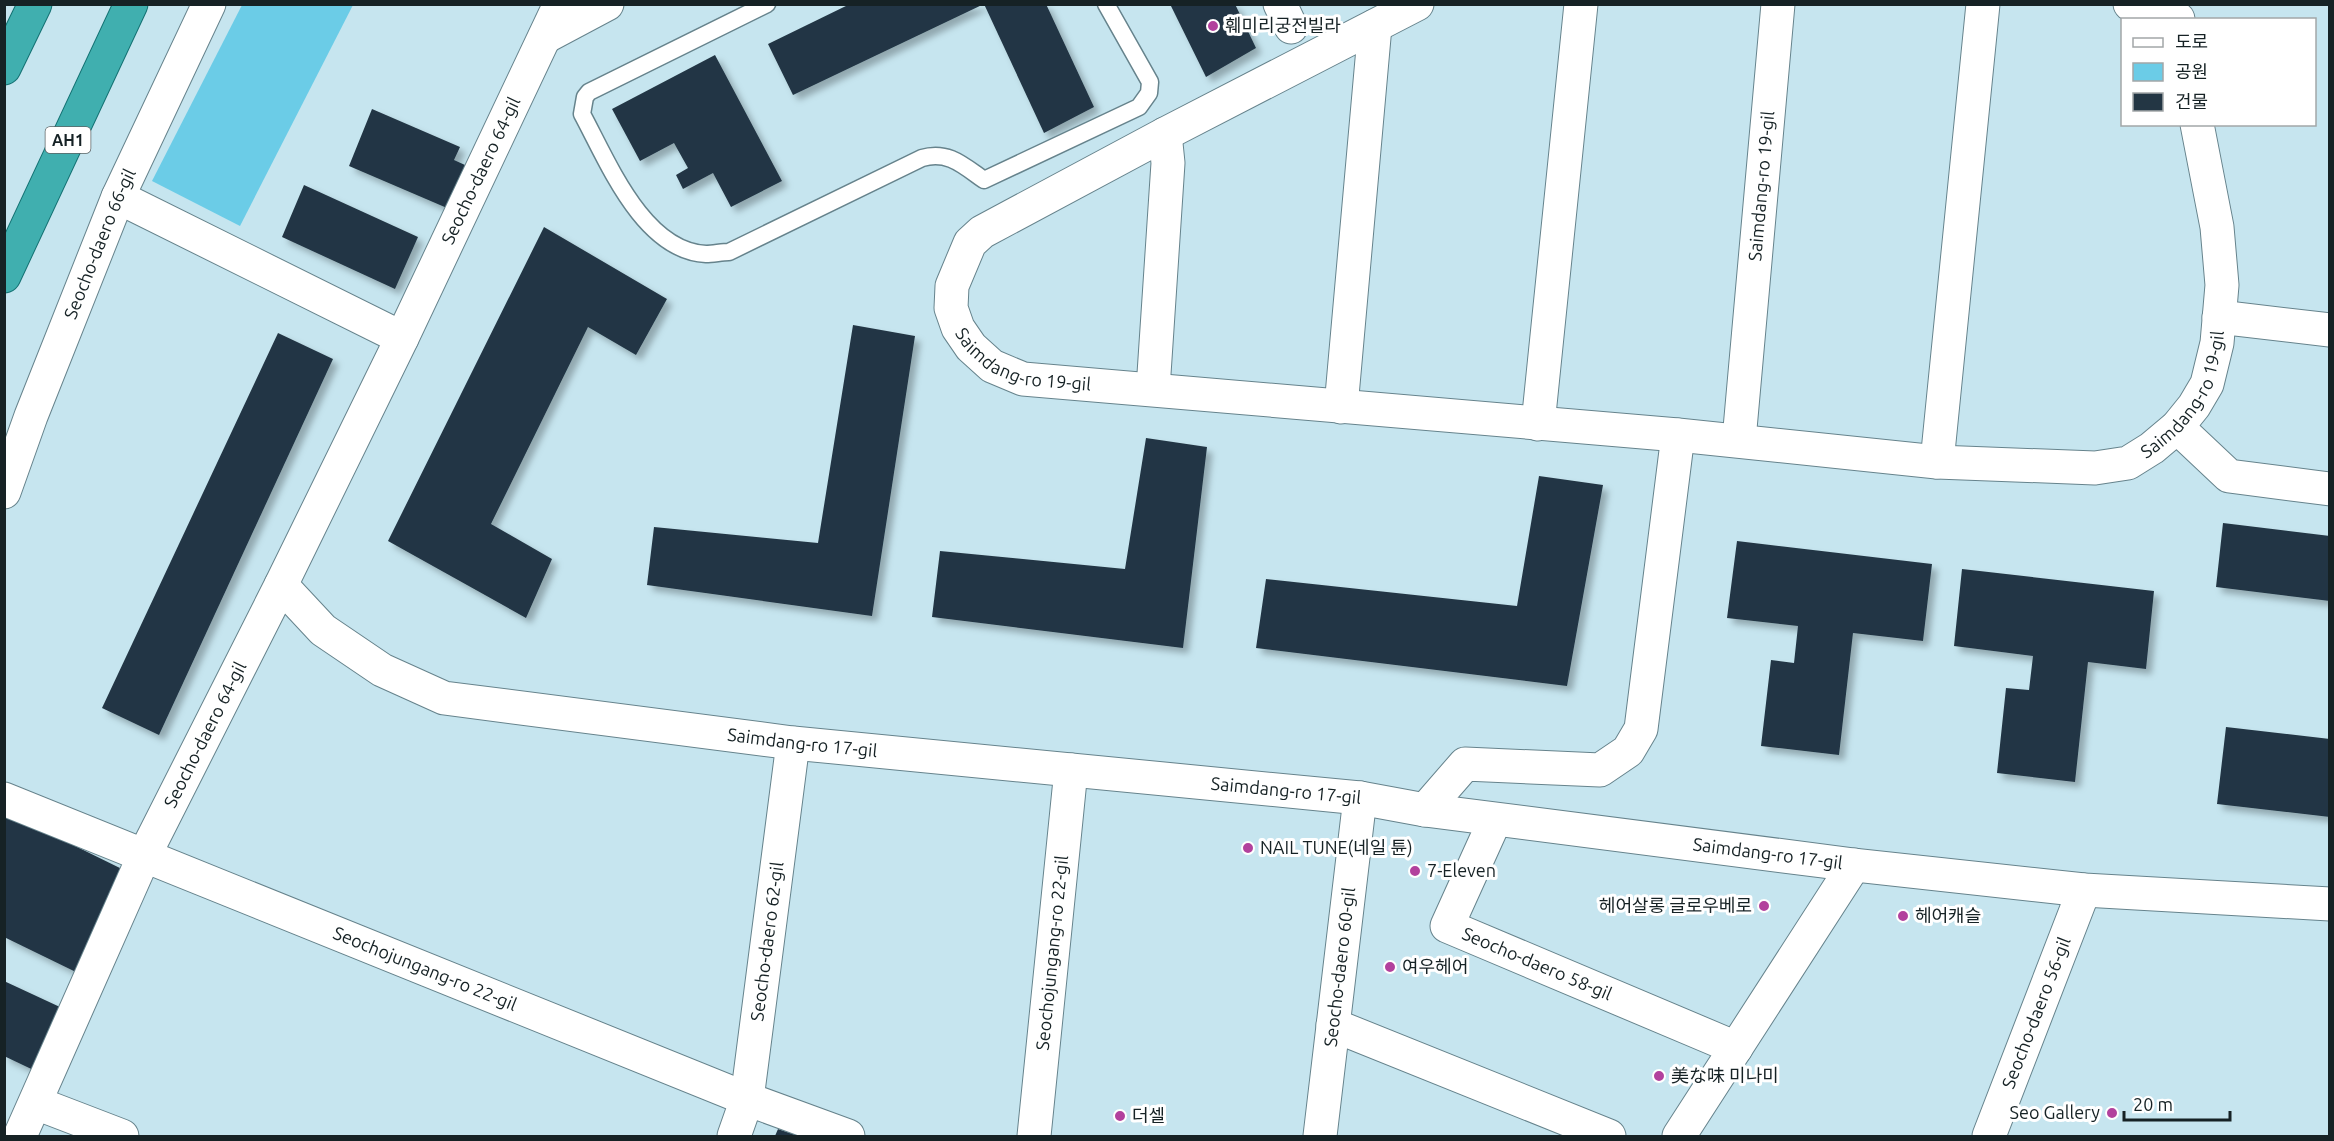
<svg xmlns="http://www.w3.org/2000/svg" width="2334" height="1141" viewBox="0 0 2334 1141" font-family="Ubuntu,'Noto Sans KR','Noto Sans JP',sans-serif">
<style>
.green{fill:#6bcce7}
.building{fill:#233644;filter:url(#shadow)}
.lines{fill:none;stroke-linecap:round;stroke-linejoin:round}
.service-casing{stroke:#66838c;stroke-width:19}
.minor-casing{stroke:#66838c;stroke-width:35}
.trunk-casing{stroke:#137172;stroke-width:35}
.service{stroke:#fff;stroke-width:16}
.minor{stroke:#fff;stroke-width:33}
.trunk{stroke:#40afaf;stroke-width:33}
.poi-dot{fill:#b2419d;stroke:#fff;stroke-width:2}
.labels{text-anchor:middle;stroke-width:6;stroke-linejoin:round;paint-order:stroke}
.shield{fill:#fff;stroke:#5c6466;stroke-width:1.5}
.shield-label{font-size:16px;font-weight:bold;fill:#162225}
.poi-label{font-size:18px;fill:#162225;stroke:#fff;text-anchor:start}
.street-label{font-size:18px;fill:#162225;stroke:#fff}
</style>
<defs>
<filter id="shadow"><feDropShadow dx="5.5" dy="5.5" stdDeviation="3" flood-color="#0004"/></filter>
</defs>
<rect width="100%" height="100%" fill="#c6e5ef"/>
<path class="green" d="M242,5H353L240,226L152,181Z"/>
<path class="building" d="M850,4H984L793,95L768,44Z
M984,4H1046L1094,107L1044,133Z
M1170,4H1235L1256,48L1206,77Z
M715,55L782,181L731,207L713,173L683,189L676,175L688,168L674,143L640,161L612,109Z
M372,109L460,147L454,160L465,165L447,208L349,166Z
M304,185L418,237L395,289L282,237Z
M544,227L667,299L636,355L588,327L491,524L552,559L526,618L388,541Z
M853,325L915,336L872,616L647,585L654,527L818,543Z
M278,333L333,359L159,735L102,708Z
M1146,438L1207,447L1183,648L932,617L940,551L1125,569Z
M1539,476L1603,485L1567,686L1256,648L1266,579L1517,606Z
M2223,523L2330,536V601L2216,587Z
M1737,541L1932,564L1923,641L1853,633L1839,755L1761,746L1771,660L1794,663L1798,626L1727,618Z
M1962,569L2154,591L2146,669L2088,662L2075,782L1997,773L2006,688L2029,690L2033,656L1954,646Z
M2226,727L2330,739V817L2217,804Z
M8,813L126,871L80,974L4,937V820Z
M4,981L75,1014L46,1076L4,1056Z
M778,1129L799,1136H775Z"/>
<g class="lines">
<defs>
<path id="service" d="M767,4L589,92L585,97L582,114C608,162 643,251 706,254C713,254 722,252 729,252L922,158C948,150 964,166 984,180L1139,107L1149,93L1150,82L1106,4"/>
<g id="minor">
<path d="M1280,4L1291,27"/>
<path id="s1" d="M1417,4L1165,134L982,232L970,243L952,286L951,308L958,328L971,347L992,366L1023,379L1678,435L1937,462L2095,468L2128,463L2152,448L2177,427L2194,406L2207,384L2217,343L2222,285L2217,227L2197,124"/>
<path d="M2130,4L2178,19"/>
<path d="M545,37L607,4"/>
<path d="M118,197L402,338"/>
<path d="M2219,317L2330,330"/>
<path d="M1153,389L1168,163L1165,134"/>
<path d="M1341,407L1375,26"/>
<path d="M1538,424L1581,4"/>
<path d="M2177,427L2229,476L2330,489"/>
<path id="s2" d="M1739,440L1778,4"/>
<path d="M1937,462L1983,4"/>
<path id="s3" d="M4,492L31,416L118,197L209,4"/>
<path id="s4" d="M281,585L323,630L382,670L444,698L793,743L1360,798L1425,810L1854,865L2084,890L2330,904"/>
<path id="s5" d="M4,799L747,1099L848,1136"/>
<path d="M1425,810L1465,764L1600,770L1628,751L1641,729L1678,435"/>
<path id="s6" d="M1495,820L1447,926L1736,1048"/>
<path d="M1333,1025L1609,1136"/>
<path d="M36,1103L122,1136"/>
<path id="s7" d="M20,1136L144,856L281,585L402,338L560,4"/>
<path id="s8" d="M734,1136L747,1099L793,743"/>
<path id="s9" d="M1034,1136L1071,770"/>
<path id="s10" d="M1320,1136L1360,798"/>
<path d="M1679,1136L1854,865"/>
<path id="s11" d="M1989,1136L2084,890"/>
</g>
<path id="trunk" d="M4,68L35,4
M4,276L131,4"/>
</defs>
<use href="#service" class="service-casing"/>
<use href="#minor" class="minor-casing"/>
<use href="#trunk" class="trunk-casing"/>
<use href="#service" class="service"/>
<use href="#minor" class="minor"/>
<use href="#trunk" class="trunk"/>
</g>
<g class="poi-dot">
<circle cx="1213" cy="26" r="6"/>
<circle cx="1248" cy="848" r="6"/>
<circle cx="1415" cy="871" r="6"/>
<circle cx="1764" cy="906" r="6"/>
<circle cx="1903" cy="916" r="6"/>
<circle cx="1390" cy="967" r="6"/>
<circle cx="1659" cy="1076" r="6"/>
<circle cx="2112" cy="1113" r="6"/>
<circle cx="1120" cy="1116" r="6"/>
</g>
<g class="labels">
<rect class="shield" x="45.5" y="127" width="45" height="26" rx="4.5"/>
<g class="shield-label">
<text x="68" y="146">AH1</text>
</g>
<g class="poi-label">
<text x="1225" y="32">훼미리궁전빌라</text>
<text x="1260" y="854">NAIL TUNE(네일 튠)</text>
<text x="1427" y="877">7-Eleven</text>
<text x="1752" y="912" text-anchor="end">헤어살롱 글로우베로</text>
<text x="1915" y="922">헤어캐슬</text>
<text x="1402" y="973">여우헤어</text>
<text x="1671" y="1082">美な味 미나미</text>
<text x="2100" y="1119" text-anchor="end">Seo Gallery</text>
<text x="1132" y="1122">더셀</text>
</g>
<g class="street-label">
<text dy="6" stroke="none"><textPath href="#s7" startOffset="1070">Seocho-daero 64-gil</textPath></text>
<text dy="6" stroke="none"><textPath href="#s2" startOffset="255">Saimdang-ro 19-gil</textPath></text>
<text dy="6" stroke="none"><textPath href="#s3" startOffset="266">Seocho-daero 66-gil</textPath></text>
<text dy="6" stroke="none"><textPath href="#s1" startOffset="675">Saimdang-ro 19-gil</textPath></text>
<text dy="6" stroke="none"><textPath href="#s1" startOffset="1884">Saimdang-ro 19-gil</textPath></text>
<text dy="6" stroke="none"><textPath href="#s7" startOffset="442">Seocho-daero 64-gil</textPath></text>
<text dy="6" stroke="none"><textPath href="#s4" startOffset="562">Saimdang-ro 17-gil</textPath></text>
<text dy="6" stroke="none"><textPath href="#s4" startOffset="1048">Saimdang-ro 17-gil</textPath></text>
<text dy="6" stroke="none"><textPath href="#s4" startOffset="1534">Saimdang-ro 17-gil</textPath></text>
<text dy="6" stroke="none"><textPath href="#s8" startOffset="198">Seocho-daero 62-gil</textPath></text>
<text dy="6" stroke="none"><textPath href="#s9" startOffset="184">Seochojungang-ro 22-gil</textPath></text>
<text dy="6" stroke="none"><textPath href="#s6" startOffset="214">Seocho-daero 58-gil</textPath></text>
<text dy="6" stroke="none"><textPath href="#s10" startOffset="170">Seocho-daero 60-gil</textPath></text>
<text dy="6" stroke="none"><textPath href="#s5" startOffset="454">Seochojungang-ro 22-gil</textPath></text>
<text dy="6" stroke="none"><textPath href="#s11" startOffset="132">Seocho-daero 56-gil</textPath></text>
</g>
</g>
<rect width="2334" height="1141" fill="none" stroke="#162225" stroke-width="12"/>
<rect x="2121" y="18" width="195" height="108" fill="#ffffff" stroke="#a2a7a8" stroke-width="1.5"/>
<rect x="2133" y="38" width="30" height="9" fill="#ffffff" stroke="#a2a7a8" stroke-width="1.5"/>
<text x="2175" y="48" font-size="18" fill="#162225">도로</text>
<rect x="2133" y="63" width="30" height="18" fill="#6bcce7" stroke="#a2a7a8" stroke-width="1.5"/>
<text x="2175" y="78" font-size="18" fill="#162225">공원</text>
<rect x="2133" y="93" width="30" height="18" fill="#233644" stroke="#a2a7a8" stroke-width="1.5"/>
<text x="2175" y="108" font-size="18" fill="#162225">건물</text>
<path d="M2124 1111v9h106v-9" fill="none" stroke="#162225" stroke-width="3"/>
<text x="2133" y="1111" font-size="18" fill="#162225" stroke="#ffffff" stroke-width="4.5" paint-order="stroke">20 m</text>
</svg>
